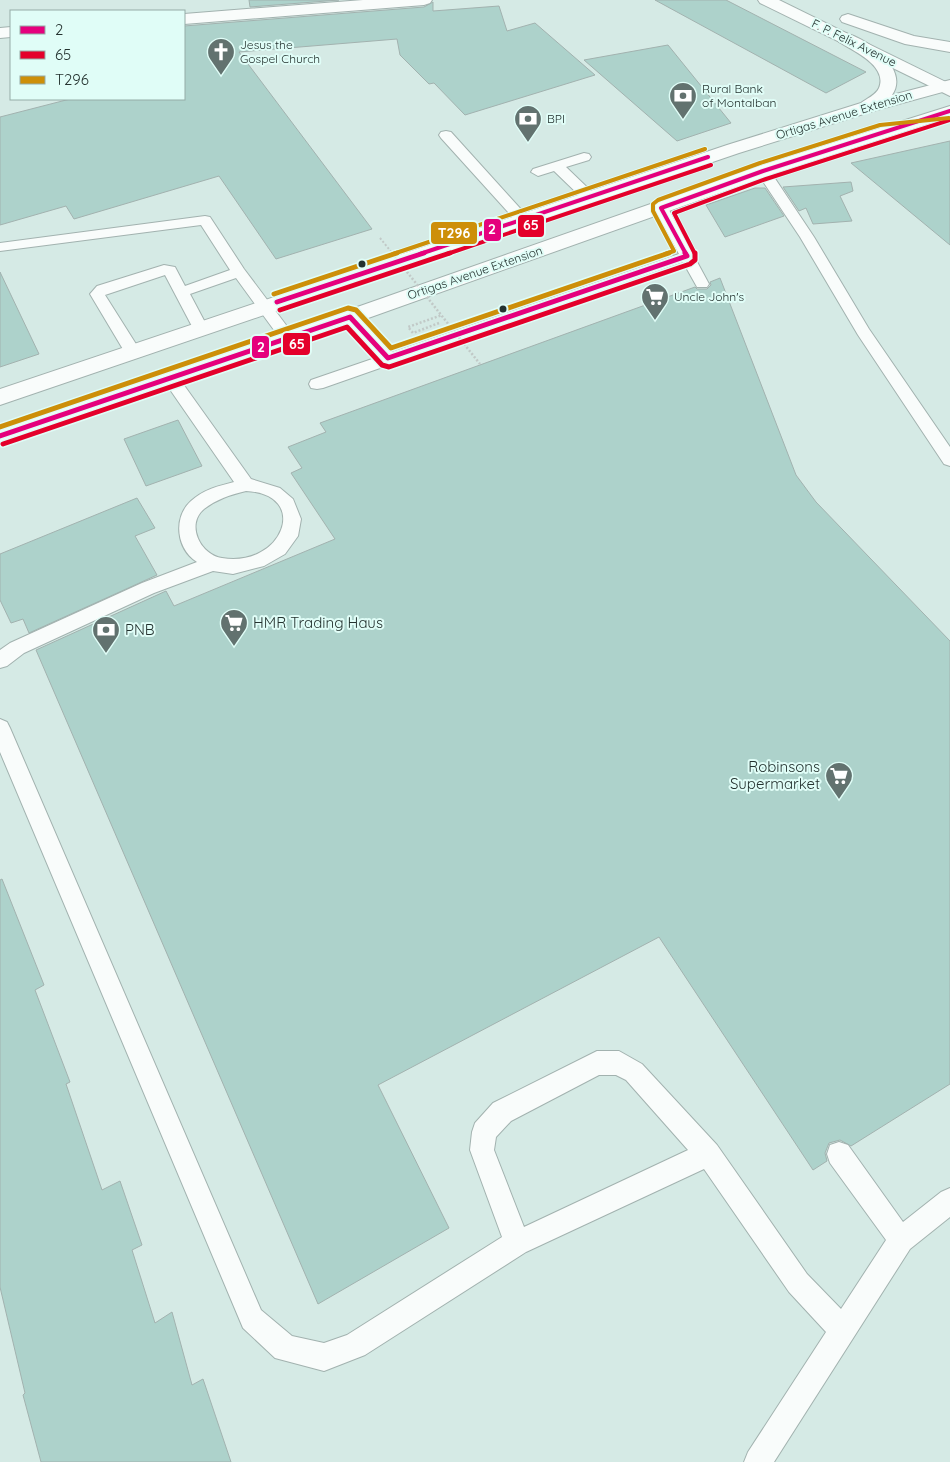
<svg xmlns="http://www.w3.org/2000/svg" width="950" height="1462" viewBox="0 0 950 1462" font-family="Quicksand,sans-serif">
<style>
.building{fill:#add2cb;stroke:#a2b2af}
.lines{fill:none;stroke-linecap:round;stroke-linejoin:round}
.service-casing{stroke:#a2b2af;stroke-width:2}
.minor-casing{stroke:#a2b2af;stroke-width:2}
.secondary-casing{stroke:#a2b2af;stroke-width:2}
.primary-casing{stroke:#a2b2af;stroke-width:2}
.service{fill:#f9fcfb;fill-rule:evenodd}
.minor{fill:#f9fcfb;fill-rule:evenodd}
.secondary{fill:#f9fcfb;fill-rule:evenodd}
.primary{fill:#f9fcfb;fill-rule:evenodd}
.path-bridge-far1{stroke:#c1c9c7;stroke-width:2;stroke-dasharray:2 2;stroke-linecap:butt}
.path-bridge{stroke:#c1c9c7;stroke-width:2.5;stroke-dasharray:2 2;stroke-linecap:butt}
.bus-1-far1-casing{stroke:#e0fdf7;stroke-width:6}
.bus-1-casing{stroke:#e0fdf7;stroke-width:8}
.bus-2-far1-casing{stroke:#e0fdf7;stroke-width:6}
.bus-2-casing{stroke:#e0fdf7;stroke-width:8}
.bus-3-far1-casing{stroke:#e0fdf7;stroke-width:6}
.bus-3-casing{stroke:#e0fdf7;stroke-width:8}
.bus-1-far1{stroke:#e5007d;stroke-width:4}
.bus-1{stroke:#e5007d;stroke-width:5}
.bus-2-far1{stroke:#e4002b;stroke-width:4}
.bus-2{stroke:#e4002b;stroke-width:5}
.bus-3-far1{stroke:#cd8f09;stroke-width:4}
.bus-3{stroke:#cd8f09;stroke-width:5}
.bus-dot{fill:#24322f;stroke:#e0fdf7;stroke-width:2}
.labels{text-anchor:middle;stroke-width:4;stroke-linejoin:round;paint-order:stroke}
.far-street-label{font-size:12px;fill:#24322f;stroke:#e0fdf7}
.far-poi-label{font-size:12px;fill:#24322f;stroke:#e0fdf7;text-anchor:start}
.poi-label{font-size:15px;fill:#24322f;stroke:#e0fdf7;text-anchor:start}
.line-badge{stroke:#e0fdf7;stroke-width:2}
.badge-label{font-size:14px;text-anchor:middle;font-weight:bold;fill:#fff}
</style>
<rect width="100%" height="100%" fill="#d5eae5"/>
<path class="building" d="M249,0H339L250,7Z
M655,0H726L866,72L826,93Z
M433,2V11L499,6L507,31L535,23L595,75L465,115L434,83L429,84L400,55L397,39L239,52L372,229L276,259L219,176L74,219L66,206L0,225V117L70,99H184V26L424,7Z
M668,45L731,123L677,141L584,60Z
M950,141V245L851,163Z
M851,182L853,191L840,196L852,221L813,224L806,208L799,211L783,187Z
M755,188H765L784,216L725,237L706,205Z
M0,272L39,354L0,367Z
M720,278L796,475L816,502L950,641V1084L851,1146L840,1140L829,1143L825,1153L827,1161L813,1170L659,937L378,1085L449,1228L318,1304L36,650L166,591L174,606L335,539L291,473L302,468L288,447L326,432L320,423L695,287L697,289H707L711,285L710,282Z
M178,420L202,466L146,486L124,439Z
M137,498L155,528L135,536L157,575L29,633L23,619L11,623L0,600V554Z
M2,879L44,985L35,990L70,1082L66,1084L102,1190L120,1181L142,1245L132,1250L155,1323L172,1312L192,1385L203,1379L231,1462H41L23,1395L25,1393L0,1287V880Z"/>
<g class="lines">
<defs>
<path id="service" d="M446,131L451,132L527,216L529,219L527,222H517L441,138L439,135L441,132Z
M584,153L589,154L591,157L589,160L566,167L593,193L595,196L593,199H583L554,171L538,176L531,172L533,169Z
M763,167L768,168L814,237L869,329L950,447V466L944,464L858,335L800,237L756,171Z
M661,204L668,208L709,284L707,287H697L683,262L323,388L317,389L311,388L309,384L311,380L378,357L345,321L342,317L345,313H355L392,352L679,254L654,208Z
M205,216L210,217L244,269L295,337L292,341L287,342L282,341L236,278L190,294L208,328L205,332H195L165,275L105,295L141,352L139,356L133,357L127,356L90,294L97,286L164,265L175,267L185,286L230,270L201,225L0,251V243Z
M170,373L176,374L251,479L280,488L293,499L301,519L298,536L285,554L264,566L233,574L213,571L154,593L24,653L7,666L0,668V650L10,643L142,583L197,562C176,549 173,517 191,501C204,489 219,486 234,482L162,378L164,374ZM246,491C311,494 283,568 222,558C201,555 185,525 204,509C217,499 230,495 246,491Z
M0,719L7,722L10,728L261,1310L292,1336L324,1343L347,1335L502,1237L470,1150L472,1132L475,1123L493,1103L597,1051H619L642,1064L717,1145L807,1274L841,1309L886,1240L830,1163L827,1154L830,1145L839,1142L848,1145L903,1222L941,1192L950,1188V1217L910,1249L774,1462H744L748,1452L826,1332L789,1292L704,1169L526,1252L365,1355L324,1371L275,1358L243,1328L0,752ZM599,1075H616L626,1080L688,1150L524,1227L494,1150L496,1137L511,1121Z"/>
<path id="minor" d="M363,0H432L430,3L424,5L184,24V14Z
M11,27V37L0,38V28Z"/>
<path id="secondary" d="M758,0H779L950,84V96L760,3Z"/>
<path id="primary" d="M848,14L914,36L950,42V52L905,44L842,22L840,19L842,16Z
M845,33C868,39 910,69 892,95L950,80V90L873,111L739,153L0,405V389L727,145L861,103C866,99 876,95 879,88C888,66 854,51 839,42L837,38L839,34Z
M950,106V117L770,175L357,322L0,444V428L343,312L756,167Z"/>
</defs>
<use href="#service" class="service-casing"/>
<use href="#minor" class="minor-casing"/>
<use href="#secondary" class="secondary-casing"/>
<use href="#primary" class="primary-casing"/>
<use href="#service" class="service"/>
<use href="#minor" class="minor"/>
<use href="#secondary" class="secondary"/>
<use href="#primary" class="primary"/>
<path class="path-bridge-far1" d="M380,238L393,254"/>
<path class="path-bridge" d="M392,253L480,364
M439,323L413,333L408,327L442,315"/>
<defs>
<path id="bus-1-far1" d="M420,254L708,157
M686,254L661,208L763,171L950,111"/>
<path id="bus-1" d="M277,302L424,253
M0,436L350,317L388,358L687,256L685,253"/>
<path id="bus-2-far1" d="M447,254L711,165
M695,254L674,213L766,179L950,120"/>
<path id="bus-2" d="M280,310L450,253
M3,444L347,327L382,365L389,367L690,264L695,260V253"/>
<path id="bus-3-far1" d="M393,254L705,149
M665,254L674,251L653,211V204L658,200L760,163L880,125L949,118"/>
<path id="bus-3" d="M274,294L397,253
M0,427L348,308L356,310L391,348L669,253"/>
</defs>
<use href="#bus-1-far1" class="bus-1-far1-casing"/>
<use href="#bus-1" class="bus-1-casing"/>
<use href="#bus-2-far1" class="bus-2-far1-casing"/>
<use href="#bus-2" class="bus-2-casing"/>
<use href="#bus-3-far1" class="bus-3-far1-casing"/>
<use href="#bus-3" class="bus-3-casing"/>
<use href="#bus-1-far1" class="bus-1-far1"/>
<use href="#bus-1" class="bus-1"/>
<use href="#bus-2-far1" class="bus-2-far1"/>
<use href="#bus-2" class="bus-2"/>
<use href="#bus-3-far1" class="bus-3-far1"/>
<use href="#bus-3" class="bus-3"/>
</g>
<defs>
<symbol id="church-pin" viewBox="-11 -11 22 30"><path d="M0 17L-7.5 6A9.5 9.5 0 1 1 7.5 6Z" fill="#62726f" stroke="#e0fdf7"/><path d="M-1.2-6h2.4v3.5h3.3v2.4h-3.3V6h-2.4V-.1h-3.3v-2.4h3.3Z" fill="#fff"/></symbol>
<symbol id="bank-pin" viewBox="-11 -11 22 30"><path d="M0 17L-7.5 6A9.5 9.5 0 1 1 7.5 6Z" fill="#62726f" stroke="#e0fdf7"/><path d="M-6-4H6V4H-6ZM0-2.3a2.3 2.3 0 1 0 0 4.6a2.3 2.3 0 1 0 0-4.6Z" fill="#fff"/></symbol>
<symbol id="supermarket-pin" viewBox="-11 -11 22 30"><path d="M0 17L-7.5 6A9.5 9.5 0 1 1 7.5 6Z" fill="#62726f" stroke="#e0fdf7"/><path d="M-6-5.5h2.5l.6 2H6L4.5 2H-2.5L-4.4-4H-6ZM-1.5 3.2a1.3 1.3 0 1 0 .1 0ZM3 3.2a1.3 1.3 0 1 0 .1 0Z" fill="#fff"/></symbol>
</defs>
<g fill-rule="evenodd">
<use href="#church-pin" x="205" y="36" width="32" height="43"/>
<use href="#bank-pin" x="667" y="80" width="32" height="43"/>
<use href="#bank-pin" x="512" y="103" width="32" height="43"/>
<use href="#supermarket-pin" x="639" y="281" width="32" height="43"/>
<use href="#supermarket-pin" x="218" y="607" width="32" height="43"/>
<use href="#bank-pin" x="90" y="614" width="32" height="43"/>
<use href="#supermarket-pin" x="823" y="760" width="32" height="43"/>
</g>
<g class="bus-dot">
<circle cx="362" cy="264" r="4.5"/>
<circle cx="503" cy="309" r="4.5"/>
</g>
<g class="labels">
<g class="far-street-label">
<text transform="translate(854 43) rotate(26)" y="4">F. P. Felix Avenue</text>
<text transform="translate(844 115) rotate(-17)" y="4">Ortigas Avenue Extension</text>
<text transform="translate(475 273) rotate(-19)" y="4">Ortigas Avenue Extension</text>
</g>
<g class="far-poi-label">
<text x="240" y="49">Jesus the<tspan x="240" dy="14">Gospel Church</tspan></text>
<text x="702" y="93">Rural Bank<tspan x="702" dy="14">of Montalban</tspan></text>
<text x="547" y="123">BPI</text>
<text x="674" y="301">Uncle John's</text>
</g>
<g class="poi-label">
<text x="253" y="628">HMR Trading Haus</text>
<text x="125" y="635">PNB</text>
<text x="820" y="772" text-anchor="end">Robinsons<tspan x="820" dy="17">Supermarket</tspan></text>
</g>
</g>
<g class="line-badge">
<rect x="517" y="214" width="28" height="24" rx="5" fill="#e4002b"/>
<rect x="483" y="218" width="19" height="24" rx="5" fill="#e5007d"/>
<rect x="430" y="221" width="48" height="24" rx="5" fill="#cd8f09"/>
<rect x="282" y="332" width="29" height="24" rx="5" fill="#e4002b"/>
<rect x="251" y="335" width="19" height="24" rx="5" fill="#e5007d"/>
</g>
<g class="badge-label">
<text x="531" y="230">65</text>
<text x="492" y="234">2</text>
<text x="454" y="238">T296</text>
<text x="297" y="349">65</text>
<text x="261" y="352">2</text>
</g>
<rect x="10" y="10" width="175" height="90" fill="#e0fdf7" stroke="#95aca7"/>
<rect x="20" y="26" width="25" height="8" fill="#e5007d" stroke="#95aca7"/>
<text x="55" y="35" font-size="15" fill="#24322f">2</text>
<rect x="20" y="51" width="25" height="8" fill="#e4002b" stroke="#95aca7"/>
<text x="55" y="60" font-size="15" fill="#24322f">65</text>
<rect x="20" y="76" width="25" height="8" fill="#cd8f09" stroke="#95aca7"/>
<text x="55" y="85" font-size="15" fill="#24322f">T296</text>
</svg>
